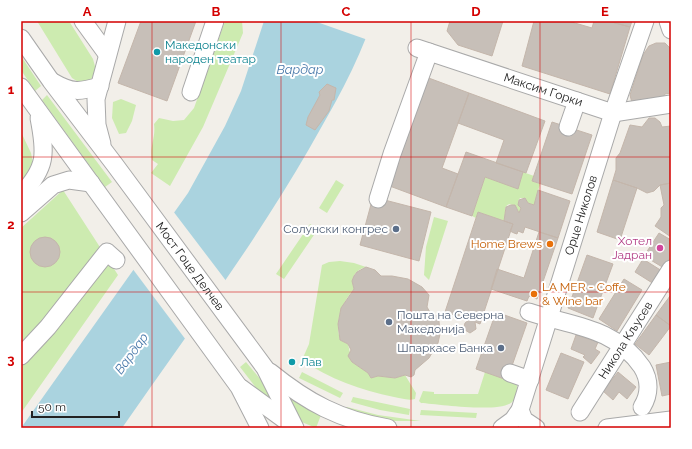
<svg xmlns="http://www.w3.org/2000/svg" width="692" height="449" viewBox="0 0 692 449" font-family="Raleway,sans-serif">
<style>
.grass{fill:#cdebb0}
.water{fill:#aad3df}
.pier{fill:#f2efe9}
.building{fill:#c7bfb8;stroke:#c4b6ab}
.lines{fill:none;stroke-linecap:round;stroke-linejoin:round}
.minor-casing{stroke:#a9a9a9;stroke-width:19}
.minor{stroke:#fff;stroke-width:17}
.grid{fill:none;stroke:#d40000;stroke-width:1;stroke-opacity:0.55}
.culture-dot{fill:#0f9aa8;stroke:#fff;stroke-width:1.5}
.service-dot{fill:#5c6f8a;stroke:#fff;stroke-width:1.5}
.food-dot{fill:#e8710a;stroke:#fff;stroke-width:1.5}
.hotel-dot{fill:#d1479c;stroke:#fff;stroke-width:1.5}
.labels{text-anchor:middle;stroke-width:4;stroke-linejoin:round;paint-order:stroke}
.culture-label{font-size:12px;fill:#0d838f;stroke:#fff;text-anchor:start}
.street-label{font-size:12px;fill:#222;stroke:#fff}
.service-label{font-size:12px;fill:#4e5e75;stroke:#fff;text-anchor:end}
.hotel-label{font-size:12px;fill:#b23c85;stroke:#fff;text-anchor:end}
.food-label{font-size:12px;fill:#c56008;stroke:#fff;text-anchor:end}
.water-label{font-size:13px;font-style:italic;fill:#4a7aab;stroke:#fff}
.neatline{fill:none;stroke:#d40000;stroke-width:1.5}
.grid-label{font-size:13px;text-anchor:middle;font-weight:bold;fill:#d40000}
</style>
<rect width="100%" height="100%" fill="#f2efe9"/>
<path class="grass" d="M37,21H69L93,59L96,70L90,81L80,83L72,78Z
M225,21H242L243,33L203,127L170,186L151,173L158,164L152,160C149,147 156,138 154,124L159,118L173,121L184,120L194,108Z
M21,56L41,86L35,91L21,70Z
M47,95L112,182L105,187L42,100Z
M121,99L136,105L132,121L126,133L119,134L112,118L113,102Z
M21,132L31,153L34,168L21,186Z
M523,172L534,176L532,181L540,184L534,205L528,203L525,198H520L518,201L521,208L519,213C517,206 507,199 505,210C505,213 505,217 504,221L478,212L476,218L472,216L485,177L518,188Z
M336,180L344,185L327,213L319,208Z
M63,190L118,275L21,413V228Z
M434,217L448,221L429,280L424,275L426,247Z
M310,224L318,229L284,279L276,274Z
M340,261L354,263L366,267C355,270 350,278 354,289C341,304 335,320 340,340L348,344L352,362L368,373L371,378L378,376L395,378L405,375L416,393L415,399C408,401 400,398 394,397C361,390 329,379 302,360L309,344L322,265L329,262Z
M246,362L266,386L271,397L269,398L260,393L240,367Z
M302,372L343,393L340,398L299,378Z
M485,372L517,383C517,389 517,397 513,401C503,414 438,404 421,403L419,401L423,391L434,392V394H478Z
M289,395L321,415L316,428L297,420L285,399Z
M353,397L410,409L409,415L380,410L351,402Z
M347,407L378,415L421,421H386L345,408Z
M421,410L477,413L476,418L420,415Z"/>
<path class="water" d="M264,21H372C357,66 333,107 309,149C253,246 186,336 122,428H21L188,193L225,126L241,91Z"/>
<path class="pier" d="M314,21H374L368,40Z
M173,211L227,282L186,340L132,268Z"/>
<path class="building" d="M141,21H196L167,101L118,83Z
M450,21H503L492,56L458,45L447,31Z
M534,21H568L592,28L594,21H608L630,27L610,94L522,66Z
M608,21H632L630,27Z
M656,43H665L671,49V93L665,94L663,97L657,99L653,98L632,103L630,95L643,55L649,46Z
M426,77L469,93L442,168L458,174L446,207L387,185Z
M327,84L336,88L334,100H332L329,111L315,130L306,125L308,117L320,95L319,92Z
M469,93L545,121L526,173L496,163L504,140L458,123Z
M649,118H655L660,122L662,127L671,126V183L660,185L654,191L647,193L637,188L613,180L616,170V158L620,153L630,125L642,127Z
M552,122L592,135L572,194L532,181Z
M466,152L523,172L518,189L485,177L472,216L446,207Z
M613,180L637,188L620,240L597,232Z
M671,183V237L655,226L661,217V208L664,205L660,185Z
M538,190L570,201L558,238L525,227L523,233L518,231L517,234L514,233L510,231L513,224L504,221L506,207L511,205H515L519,213L521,208L518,205L519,200L525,198L528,203L534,205Z
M373,197L431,212L419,261L360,245Z
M478,212L513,224L480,324L475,322L476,329L470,333L465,330L464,327L465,323L469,320L445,312Z
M539,232L558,238L537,299L529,296L527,301L491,289L497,269L524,278Z
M659,233L671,240V257L664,268L644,256Z
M30 252a15 15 0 1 1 30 0a15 15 0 1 1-30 0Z
M587,255L613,264L593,318L568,308Z
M643,259L662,271L654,284L635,272Z
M366,267L375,270L381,276H392L408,279L422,287L429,295L427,307L431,314L438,316L439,321L440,334L438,343L429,358L415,370L414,375L411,377L405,375L395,378L378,376L371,378L368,373L352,362L348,356L351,350L348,344L340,340L338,324L341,308L354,289L352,281L354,276L357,272Z
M624,279L642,290L617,331L599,319Z
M670,296L671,297V326L656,315Z
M496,312L527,323L507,380L476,369Z
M656,315L671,326L649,355L635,344Z
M576,335L598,342L595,349L600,352L591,364L583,357L585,355L571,349Z
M561,353L584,362L568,399L546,390Z
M671,362V394L662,396L656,365Z
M618,372L636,387L627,399L619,392L613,400L603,391Z"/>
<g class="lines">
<defs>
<g id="minor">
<path d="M83,21L107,54"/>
<path d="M668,21L671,30"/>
<path id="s1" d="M21,38L51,81L115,165L265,368L295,428"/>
<path id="s2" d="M417,48L613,113L671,104"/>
<path d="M53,82C72,93 80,92 100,86"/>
<path d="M21,87L239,387L260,428"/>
<path d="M191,92L215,21"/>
<path d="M568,127L577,101"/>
<path d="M102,144L97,125L96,99L117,21"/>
<path d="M21,195C47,167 46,154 39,118"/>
<path d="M378,199L392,154L429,52"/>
<path d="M21,213L53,185L69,180L91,183"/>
<path d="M529,312C571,326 615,327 642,367C650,380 650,394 642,407"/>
<path d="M21,356L48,327L107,252L116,260"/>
<path d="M270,372C307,402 340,420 388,428"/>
<path d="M510,373L530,380"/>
<path d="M241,388L289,423"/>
<path d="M520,410L524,420L536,428"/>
<path id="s3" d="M580,412L671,269"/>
<path id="s4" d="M502,428L513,420L520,410L613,113L645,21"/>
<path d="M607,428L671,420"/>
</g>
</defs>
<use href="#minor" class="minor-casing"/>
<use href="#minor" class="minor"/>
</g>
<path class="grid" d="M152,21V428M281,21V428M411,21V428M540,21V428M21,157H671M21,292H671"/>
<g class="culture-dot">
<circle cx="157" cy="52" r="4"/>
<circle cx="292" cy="362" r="4"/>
</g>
<g class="service-dot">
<circle cx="396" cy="229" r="4"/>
<circle cx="389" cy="322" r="4"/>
<circle cx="501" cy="348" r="4"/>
</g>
<g class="food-dot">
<circle cx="550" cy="244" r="4"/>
<circle cx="534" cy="294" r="4"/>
</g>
<circle class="hotel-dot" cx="660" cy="248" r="4"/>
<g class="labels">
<g class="culture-label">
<text x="165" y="49">Македонски<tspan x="165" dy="14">народен театар</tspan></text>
<text x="300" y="366">Лав</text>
</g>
<g class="street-label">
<text dy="4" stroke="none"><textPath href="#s2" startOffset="133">Максим Горки</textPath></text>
<text dy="4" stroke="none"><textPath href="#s4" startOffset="230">Орце Николов</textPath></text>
<text dy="4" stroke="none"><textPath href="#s1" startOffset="284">Мост Гоце Делчев</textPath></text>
<text dy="4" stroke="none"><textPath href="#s3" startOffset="85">Никола Кљусев</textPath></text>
</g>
<g class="service-label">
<text x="388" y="233">Солунски конгрес</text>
<text x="397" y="319" text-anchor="start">Пошта на Северна<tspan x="397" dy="14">Македонија</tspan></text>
<text x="493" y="352">Шпаркасе Банка</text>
</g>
<g class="hotel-label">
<text x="652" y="245">Хотел<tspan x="652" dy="14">Јадран</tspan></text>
</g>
<g class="food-label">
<text x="542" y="248">Home Brews</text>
<text x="542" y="291" text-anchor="start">LA MER - Coffe<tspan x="542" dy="14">&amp; Wine bar</tspan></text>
</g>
<g class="water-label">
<text x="300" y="74">Вардар</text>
<text transform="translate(131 353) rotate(-54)" y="5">Вардар</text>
</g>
</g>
<rect width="692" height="449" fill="none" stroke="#ffffff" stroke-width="44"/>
<path d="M32 411v6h87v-6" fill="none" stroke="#222222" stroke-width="2"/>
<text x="38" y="411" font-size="12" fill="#222222" stroke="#ffffff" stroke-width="3" paint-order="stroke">50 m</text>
<rect x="22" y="22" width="648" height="405" class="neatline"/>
<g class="grid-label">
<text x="87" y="16">A</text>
<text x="216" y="16">B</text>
<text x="346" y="16">C</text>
<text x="476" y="16">D</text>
<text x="605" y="16">E</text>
<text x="11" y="94">1</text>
<text x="11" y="229">2</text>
<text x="11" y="364">3</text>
</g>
</svg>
